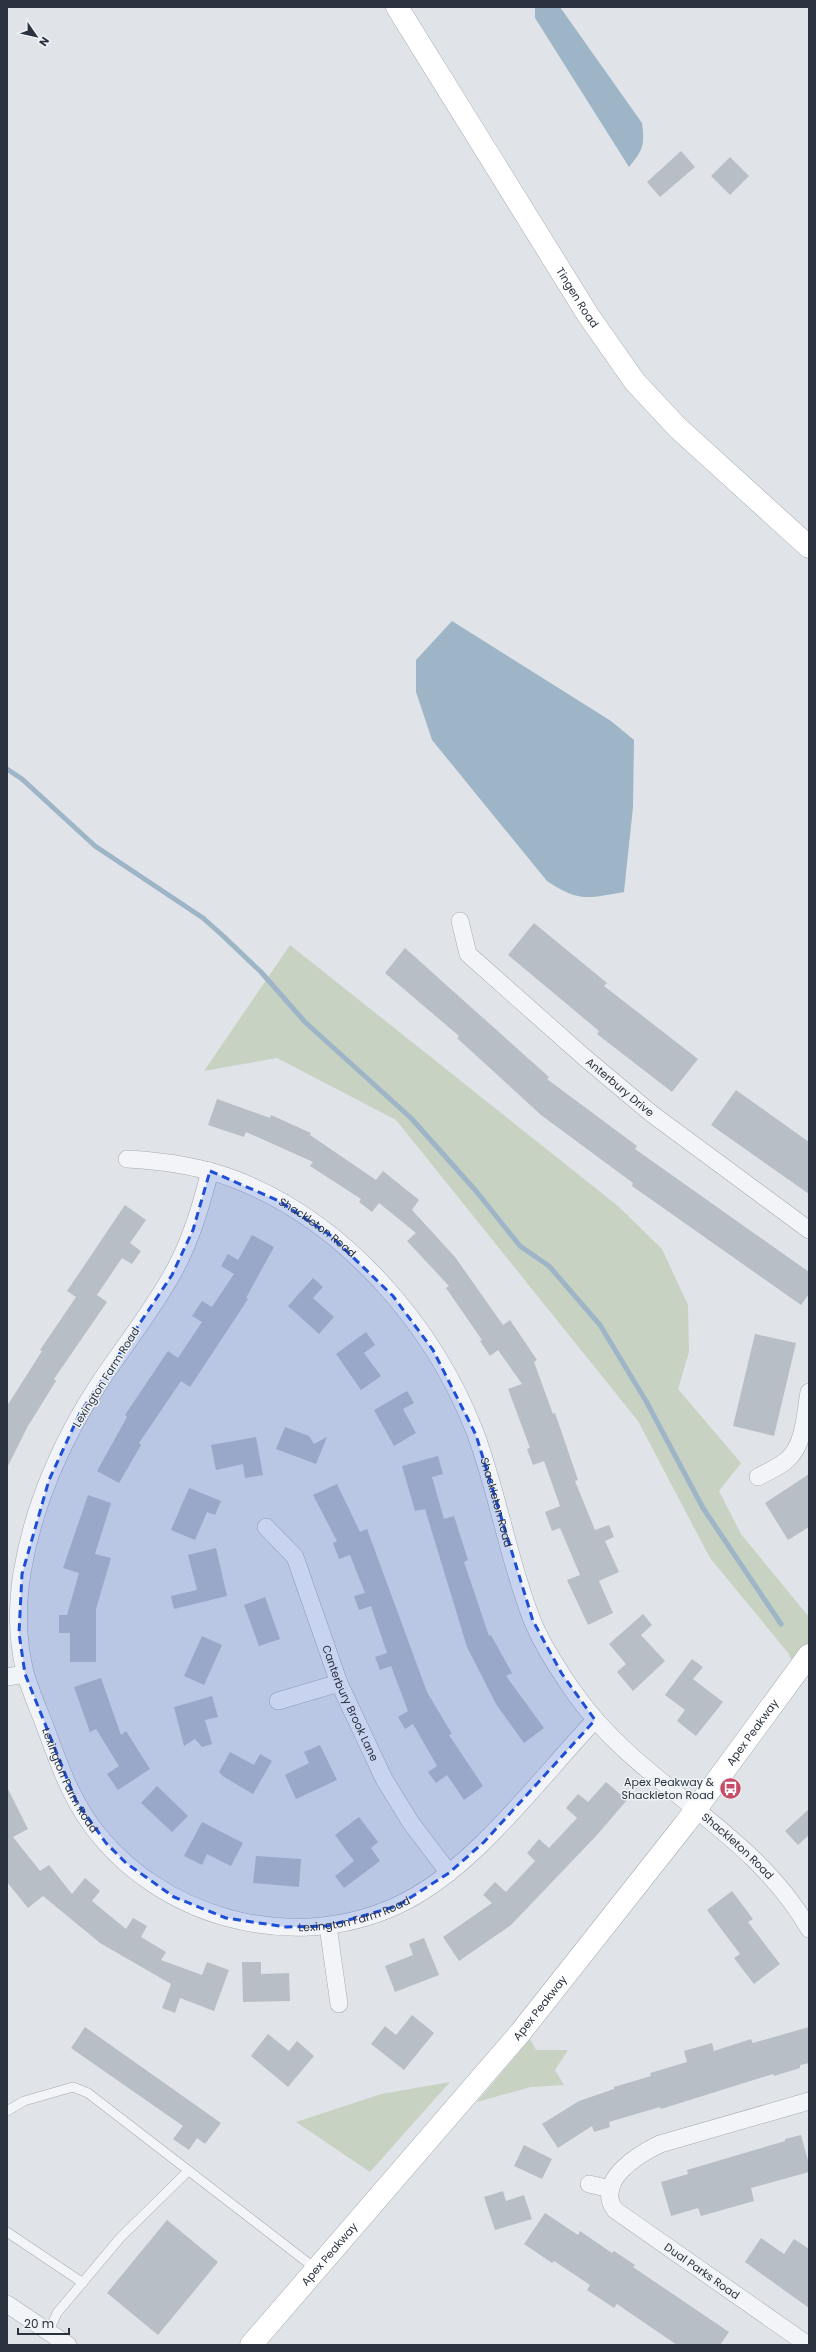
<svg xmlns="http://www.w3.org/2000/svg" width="816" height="2352" viewBox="0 0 816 2352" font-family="Poppins,sans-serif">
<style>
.green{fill:#c7d2c2}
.water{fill:#9db5c6}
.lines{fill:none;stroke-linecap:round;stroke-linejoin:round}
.stream{stroke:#9db5c6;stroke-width:5}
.building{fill:#b8bec5}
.lane-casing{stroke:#a6abb2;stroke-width:10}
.street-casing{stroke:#a6abb2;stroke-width:18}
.secondary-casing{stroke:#a6abb2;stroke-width:23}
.lane{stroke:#f3f4f7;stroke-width:9}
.street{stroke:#f3f4f7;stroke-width:17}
.secondary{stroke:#fff;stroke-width:22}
.marked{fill:#1d4ed8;fill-opacity:0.2;stroke:#1d4ed8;stroke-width:3;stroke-dasharray:8 5;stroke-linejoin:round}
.labels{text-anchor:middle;stroke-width:3;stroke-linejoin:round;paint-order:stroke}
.street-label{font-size:11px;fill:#2a333f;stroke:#eff3f6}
.poi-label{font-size:11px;fill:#2a333f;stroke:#eff3f6;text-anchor:end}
</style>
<rect width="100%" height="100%" fill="#e0e4e8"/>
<path class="green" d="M290,945L618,1206L662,1249L688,1305L689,1352L678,1389L741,1463L719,1491L741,1534L809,1617V1644L793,1664L789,1654L710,1558L638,1421L396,1120L277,1058L204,1071Z
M530,2039L536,2050H568L555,2070L564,2085L531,2087L477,2102Z
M450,2082L370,2172L296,2122L381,2094Z"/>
<path class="water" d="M535,7H560L642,123C645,145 643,150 629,167L535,18Z
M452,621L611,721L634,740L633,807L624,892C588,898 580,903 547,881L432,740L416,692V660Z"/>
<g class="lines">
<path class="stream" d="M7,769L22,779L95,846L203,918L221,934L261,972L305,1022L411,1118L476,1191L520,1246L549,1266L600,1325L646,1401L703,1508L781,1624"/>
</g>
<path class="building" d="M681,151L695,167L660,197L647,182Z
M730,157L749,176L730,195L711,176Z
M534,923L607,983L604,986L698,1059L672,1092L597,1034L599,1031L508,955Z
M405,948L549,1077L547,1079L637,1146L635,1149L809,1272V1294L801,1305L632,1186L633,1183L541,1115L457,1038L459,1036L385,973Z
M736,1090L809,1142V1194L711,1125Z
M217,1099L270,1118L271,1115L311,1133L310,1135L376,1180L383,1171L419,1200L412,1210L455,1257L503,1325L510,1320L537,1360L534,1362L553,1414L555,1413L578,1480L575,1481L595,1530L609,1525L614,1537L605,1541L619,1572L599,1581L613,1613L588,1625L567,1580L580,1575L560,1528L552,1531L545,1512L560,1506L544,1461L533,1465L527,1449L530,1448L508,1389L522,1384L498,1350L490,1356L480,1341L482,1340L446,1288L449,1286L407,1241L416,1233L379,1203L372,1212L359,1202L361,1199L310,1166L313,1162L246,1132L244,1137L208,1125Z
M125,1205L146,1220L130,1243L141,1251L132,1264L122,1258L97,1295L107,1302L54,1379L56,1381L28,1426L7,1468V1406L42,1351L40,1350L76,1297L67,1291Z
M252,1235L274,1247L246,1298L248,1299L190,1387L181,1381L139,1443L141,1445L119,1483L97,1471L127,1417L125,1415L168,1351L178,1358L202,1322L192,1316L202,1301L212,1307L234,1274L221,1266L228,1254L238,1260Z
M313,1278L323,1287L313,1298L334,1317L319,1334L288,1306Z
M366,1332L375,1345L364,1353L381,1376L361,1390L336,1354Z
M755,1334L796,1343L774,1436L733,1426Z
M407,1391L414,1403L403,1409L416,1433L394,1446L374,1410Z
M285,1427L309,1436L314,1444L327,1437L316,1464L276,1449Z
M256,1437L263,1475L245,1478L243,1464L216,1470L211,1445Z
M438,1456L443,1474L432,1477L444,1519L454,1516L468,1560L464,1562L489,1636L491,1635L512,1673L506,1676L544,1728L524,1743L496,1704L467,1647L425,1509L415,1511L402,1466Z
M809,1474V1527L788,1540L765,1503Z
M337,1484L360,1532L367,1529L427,1692L452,1734L449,1735L483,1786L464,1800L447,1775L436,1783L428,1772L437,1766L413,1724L405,1729L398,1717L408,1711L391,1666L380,1670L375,1657L387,1653L371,1606L359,1610L354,1596L365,1593L350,1555L339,1559L333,1543L337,1541L313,1495Z
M189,1488L221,1501L215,1515L207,1512L195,1540L171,1530Z
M88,1495L111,1503L95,1554L111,1558L96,1609V1662H70V1633H59V1615H67L79,1573L63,1568Z
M216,1548L227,1596L174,1609L171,1596L197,1590L188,1555Z
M265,1597L280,1639L259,1646L244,1605Z
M643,1614L652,1625L641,1635L665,1661L633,1691L617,1672L626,1664L609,1644Z
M202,1636L222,1645L204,1685L184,1676Z
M692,1659L703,1667L693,1679L723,1702L696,1736L677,1721L685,1710L665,1695Z
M101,1678L121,1735L126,1731L150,1769L118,1790L107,1774L119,1766L96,1729L90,1732L74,1687Z
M212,1696L218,1717L205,1720L212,1744L202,1747L195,1739L184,1746L174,1707Z
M320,1745L337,1780L296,1799L285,1775L309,1763L304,1752Z
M230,1752L254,1765L260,1754L272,1761L253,1794L224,1777L219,1772Z
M606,1782L627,1800L597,1835L511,1925L459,1961L443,1937L492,1903L483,1895L495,1882L506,1892L535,1861L527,1853L539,1839L549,1848L577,1818L566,1808L578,1794L588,1802Z
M157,1786L188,1816L172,1832L141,1803Z
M7,1787L28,1829L13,1837L40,1871L49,1865L72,1894L85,1878L100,1891L92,1901L126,1929L133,1918L147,1926L141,1937L166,1952L161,1960L202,1975L207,1962L229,1970L214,2011L180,1998L175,2013L162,2008L171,1984L100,1943L43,1896L28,1908L7,1882Z
M809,1809V1835L798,1845L785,1831Z
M359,1817L378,1842L371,1848L380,1861L344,1888L335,1876L354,1861L335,1835Z
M202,1822L243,1843L231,1866L207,1854L202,1865L184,1856Z
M256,1856L301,1859L299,1887L253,1883Z
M732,1891L753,1919L748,1922L780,1964L754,1984L734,1958L740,1954L707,1910Z
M424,1938L439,1975L395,1992L385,1966L413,1955L409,1944Z
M242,1962H261V1974L289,1973L290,2001L243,2002Z
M412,2015L434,2033L404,2070L371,2044L385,2026L396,2035Z
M85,2027L221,2123L205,2144L197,2138L189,2150L173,2139L183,2126L71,2048Z
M809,2027V2063L800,2065V2068L774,2076L773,2074L661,2109L660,2107L609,2122L610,2127L594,2132L592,2126L558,2148L542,2124L579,2101L614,2089V2087L651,2076L650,2073L687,2062L684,2051L712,2043L714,2051L751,2039L753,2043Z
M268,2034L289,2051L297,2041L314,2056L288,2087L251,2056Z
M801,2135L809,2164V2172L751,2188L754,2201L701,2216L698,2208L671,2216L661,2182L688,2174L687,2170L785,2141V2139Z
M524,2145L552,2159L542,2179L514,2166Z
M503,2191L506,2201L524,2195L532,2219L495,2230L484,2197Z
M545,2213L578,2235L580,2231L612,2253L614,2251L635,2265L633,2267L729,2332L720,2345H677L617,2304L614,2308L587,2290L590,2285L554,2261L552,2263L524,2244Z
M167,2220L218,2262L158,2335L107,2293Z
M761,2238L784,2254L794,2239L809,2249V2308L745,2262Z"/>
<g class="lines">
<defs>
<path id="lane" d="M7,2111L24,2101L73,2087L88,2093L316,2269
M7,2232L83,2283
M49,2331L57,2313L120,2238L188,2171"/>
<g id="street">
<path id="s1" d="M460,921L468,954L584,1057L652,1114L809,1230"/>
<path id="s2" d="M127,1159C163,1161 200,1166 234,1179C344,1221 433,1324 475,1432C498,1493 508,1559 532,1620C543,1647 559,1671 576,1695C640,1786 752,1829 809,1929"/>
<path id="s3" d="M210,1171C201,1206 191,1240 174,1271C153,1310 124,1346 100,1382C62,1439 33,1506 22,1573C17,1605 17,1640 25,1672C30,1691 39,1710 46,1729C58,1762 70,1796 91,1825C159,1918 291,1954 396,1906C472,1872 538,1780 595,1720"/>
<path d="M758,1477C767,1472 779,1467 787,1460C805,1444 805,1414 809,1392"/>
<path id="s4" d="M266,1527L295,1557L339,1683L384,1779L411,1823L449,1873"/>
<path d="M7,1677L25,1674"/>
<path d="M278,1701L339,1683"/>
<path d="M328,1926L339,2004"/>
<path d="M589,2184L611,2189"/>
<path d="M7,2304L68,2345"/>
<path d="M808,2345L615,2210C594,2181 639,2154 660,2144L809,2101"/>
</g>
<g id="secondary">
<path id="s5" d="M397,7L588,315L635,382L678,428L809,547"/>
<path id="s6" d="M251,2345L520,2033L685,1824L809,1655"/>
</g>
</defs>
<use href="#lane" class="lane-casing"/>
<use href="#street" class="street-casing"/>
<use href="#secondary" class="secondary-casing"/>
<use href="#lane" class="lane"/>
<use href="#street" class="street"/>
<use href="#secondary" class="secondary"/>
</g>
<path class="marked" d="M210,1171L279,1201L330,1235L393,1296L433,1350L476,1435L533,1621L562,1674L595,1720L484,1842L449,1873L397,1906L328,1926L286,1927L226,1918L174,1897L126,1863L106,1843L76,1801L25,1674L19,1633L22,1574L49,1480L80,1413L172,1275L193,1230Z"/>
<defs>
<symbol id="bus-disc" viewBox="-11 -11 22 22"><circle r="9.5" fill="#c74c6a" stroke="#eff3f6"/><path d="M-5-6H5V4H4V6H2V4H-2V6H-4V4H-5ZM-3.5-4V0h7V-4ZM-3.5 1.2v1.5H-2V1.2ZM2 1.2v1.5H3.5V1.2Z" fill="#fff"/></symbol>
</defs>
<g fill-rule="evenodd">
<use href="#bus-disc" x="718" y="1776" width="25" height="25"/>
</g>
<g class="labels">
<g class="street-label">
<text dy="4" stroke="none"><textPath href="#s5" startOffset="342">Tingen Road</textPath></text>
<text dy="4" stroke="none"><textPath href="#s1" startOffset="236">Anterbury Drive</textPath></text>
<text dy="4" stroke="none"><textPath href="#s2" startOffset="206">Shackleton Road</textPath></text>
<text transform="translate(106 1377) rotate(-58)" y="4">Lexington Farm Road</text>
<text dy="4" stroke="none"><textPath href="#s2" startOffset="542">Shackleton Road</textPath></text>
<text dy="4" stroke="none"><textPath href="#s4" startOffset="198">Canterbury Brook Lane</textPath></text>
<text dy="4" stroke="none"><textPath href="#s6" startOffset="792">Apex Peakway</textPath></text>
<text dy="4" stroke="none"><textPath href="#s3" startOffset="665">Lexington Farm Road</textPath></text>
<text dy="4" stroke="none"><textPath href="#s2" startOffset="974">Shackleton Road</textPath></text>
<text dy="4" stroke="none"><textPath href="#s3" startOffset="1012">Lexington Farm Road</textPath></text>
<text dy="4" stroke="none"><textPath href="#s6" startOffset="444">Apex Peakway</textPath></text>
<text dy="4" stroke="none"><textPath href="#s6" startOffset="120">Apex Peakway</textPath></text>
<text transform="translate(702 2271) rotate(35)" y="4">Dual Parks Road</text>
</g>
<g class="poi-label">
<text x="714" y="1786">Apex Peakway &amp;<tspan x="714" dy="13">Shackleton Road</tspan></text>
</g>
</g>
<rect width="816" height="2352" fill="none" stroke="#2a333f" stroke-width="16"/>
<g transform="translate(36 36) rotate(124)" stroke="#eff3f6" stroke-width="3" paint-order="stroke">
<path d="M0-3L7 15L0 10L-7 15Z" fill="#2a333f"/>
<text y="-6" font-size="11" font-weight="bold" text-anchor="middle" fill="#2a333f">N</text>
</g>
<path d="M18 2328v6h51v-6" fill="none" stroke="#2a333f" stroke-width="2"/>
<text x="24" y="2328" font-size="12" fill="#2a333f" stroke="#eff3f6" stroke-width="3" paint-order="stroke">20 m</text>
</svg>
